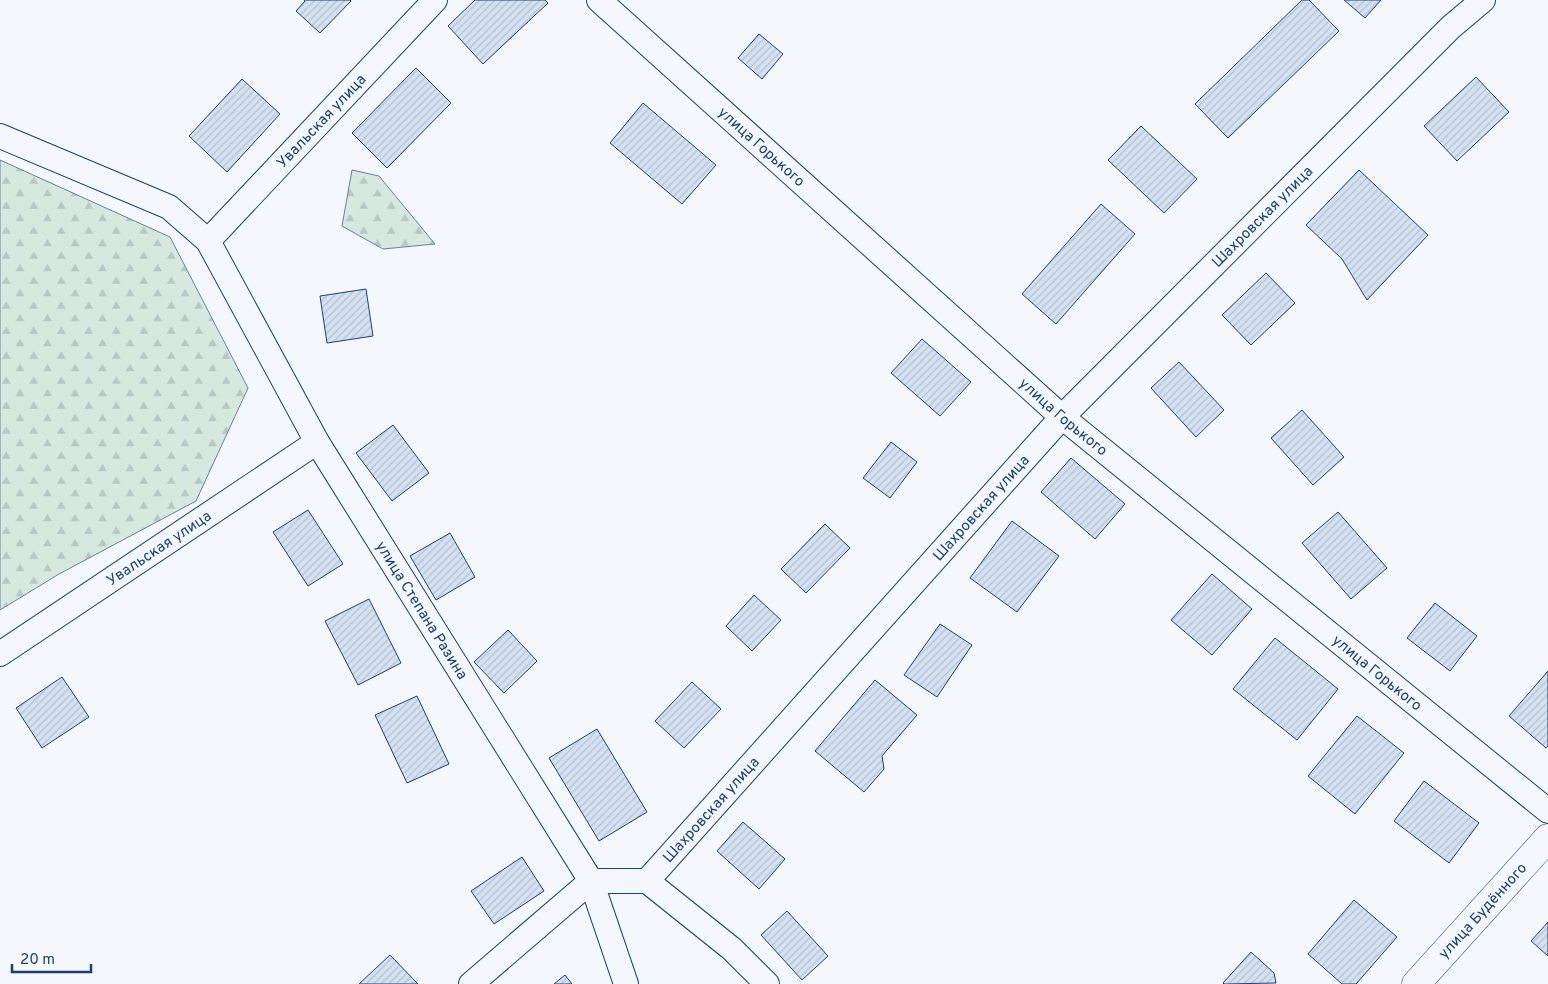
<svg xmlns="http://www.w3.org/2000/svg" width="1548" height="984" viewBox="0 0 1548 984" font-family="Overpass,sans-serif">
<style>
.forest{fill:url(#forest-firs);stroke:#687fa3}
.building{fill:url(#building-hatch);stroke:#1d3f73}
.lines{fill:none;stroke-linecap:round;stroke-linejoin:round}
.minor-casing{stroke:#1d3f73;stroke-width:26}
.tertiary-casing{stroke:#1d3f73;stroke-width:29}
.minor{stroke:#f4f7fb;stroke-width:24}
.tertiary{stroke:#f4f7fb;stroke-width:28}
.labels{text-anchor:middle;stroke-width:4;stroke-linejoin:round;paint-order:stroke}
.street-label{font-size:15px;fill:#1d3f73;stroke:#f4f7fb}
</style>
<defs>
<pattern id="forest-firs" width="22" height="20" patternUnits="userSpaceOnUse" patternTransform="scale(1.25)"><rect width="22" height="20" fill="#d7e8df"/><path d="M5 1l3.5 6h-7zM16 11l3.5 6h-7z" fill="#b8c8c3"/></pattern>
<pattern id="building-hatch" width="6" height="6" patternUnits="userSpaceOnUse" patternTransform="scale(1.25)"><rect width="6" height="6" fill="#d5e0f0"/><path d="M-1 1l2-2M0 6l6-6M5 7l2-2" fill="none" stroke="#b6c1d1"/></pattern>
</defs>
<rect width="100%" height="100%" fill="#f4f7fb"/>
<path class="forest" d="M0,160L170,237L248,388L196,501L59,574L0,610Z
M352,170L379,176L435,244L383,249L342,226Z"/>
<path class="building" d="M304,0H350L351,1L320,33L296,11L305,1Z
M475,0H545L548,3L483,64L448,26Z
M1302,0H1309L1339,31L1228,138L1195,104Z
M1344,0H1381L1365,18Z
M759,34L783,54L762,79L738,58Z
M416,68L451,103L387,168L352,133Z
M1476,77L1509,112L1457,161L1424,126Z
M242,79L280,114L227,172L189,136Z
M643,103L716,165L682,204L610,143Z
M1141,126L1197,179L1164,213L1108,160Z
M1359,170L1428,235L1367,300L1342,259L1306,225Z
M1101,204L1135,234L1056,324L1022,294Z
M1266,273L1295,303L1251,345L1222,315Z
M366,289L373,336L327,343L320,296Z
M922,339L971,382L940,416L891,373Z
M1179,362L1224,410L1196,437L1151,388Z
M1302,410L1344,457L1313,485L1271,438Z
M393,425L429,473L392,501L356,453Z
M891,442L917,462L890,498L863,478Z
M1071,458L1125,504L1095,539L1041,492Z
M308,510L343,564L308,586L273,532Z
M1338,512L1387,568L1351,599L1302,543Z
M1012,521L1059,556L1017,612L970,578Z
M825,524L850,548L806,593L781,569Z
M450,533L475,577L436,600L410,556Z
M1212,574L1252,609L1212,655L1171,620Z
M754,595L781,620L752,651L726,626Z
M369,599L401,663L358,685L325,621Z
M1435,603L1477,636L1450,671L1407,638Z
M940,624L972,645L937,697L904,675Z
M508,630L537,661L504,693L474,662Z
M1275,638L1338,689L1297,740L1233,689Z
M1548,671V746L1546,748L1509,716Z
M62,677L89,717L42,748L16,708Z
M875,680L917,715L882,756L884,769L864,792L815,751Z
M692,682L721,709L684,748L655,721Z
M417,696L449,764L407,783L375,715Z
M1357,716L1404,753L1355,814L1308,776Z
M597,729L647,812L599,841L549,758Z
M1424,781L1479,823L1449,863L1394,821Z
M743,822L785,859L759,889L717,851Z
M522,857L544,891L494,924L471,891Z
M1354,900L1397,937L1356,984H1342L1308,954Z
M787,911L828,956L802,980L761,935Z
M1548,922V956L1531,941Z
M1251,952L1274,973L1276,983L1224,984L1223,983Z
M390,955L418,984H359Z
M565,975L572,984H554Z"/>
<g class="lines">
<defs>
<g id="minor">
<path id="s1" d="M599,0L1062,417L1548,811"/>
<path id="s2" d="M0,136L169,207L208,241L317,442L591,881L626,984"/>
<path id="s3" d="M208,241L435,0"/>
<path id="s4" d="M0,654L317,442"/>
<path d="M647,881L732,949L767,984"/>
<path id="s5" d="M471,984L591,881H647L1062,417L1451,27L1483,0"/>
</g>
<g id="tertiary">
<path id="s6" d="M1416,984L1548,838"/>
</g>
</defs>
<use href="#minor" class="minor-casing"/>
<use href="#tertiary" class="tertiary-casing"/>
<use href="#minor" class="minor"/>
<use href="#tertiary" class="tertiary"/>
</g>
<g class="labels">
<g class="street-label">
<text dy="5" stroke="none"><textPath href="#s3" startOffset="165">Увальская улица</textPath></text>
<text dy="5" stroke="none"><textPath href="#s1" startOffset="219">улица Горького</textPath></text>
<text dy="5" stroke="none"><textPath href="#s5" startOffset="1120">Шахровская улица</textPath></text>
<text dy="5" stroke="none"><textPath href="#s1" startOffset="624">улица Горького</textPath></text>
<text dy="5" stroke="none"><textPath href="#s5" startOffset="715">Шахровская улица</textPath></text>
<text dy="5" stroke="none"><textPath href="#s4" startOffset="191">Увальская улица</textPath></text>
<text dy="5" stroke="none"><textPath href="#s2" startOffset="662">улица Степана Разина</textPath></text>
<text dy="5" stroke="none"><textPath href="#s1" startOffset="1029">улица Горького</textPath></text>
<text dy="5" stroke="none"><textPath href="#s5" startOffset="310">Шахровская улица</textPath></text>
<text dy="5" stroke="none"><textPath href="#s6" startOffset="99">улица Будённого</textPath></text>
</g>
</g>
<path d="M12 964v8h79v-8" fill="none" stroke="#1d3f73" stroke-width="2.5"/>
<text x="20" y="964" font-size="15" fill="#1d3f73" stroke="#f4f7fb" stroke-width="4" paint-order="stroke">20 m</text>
</svg>
